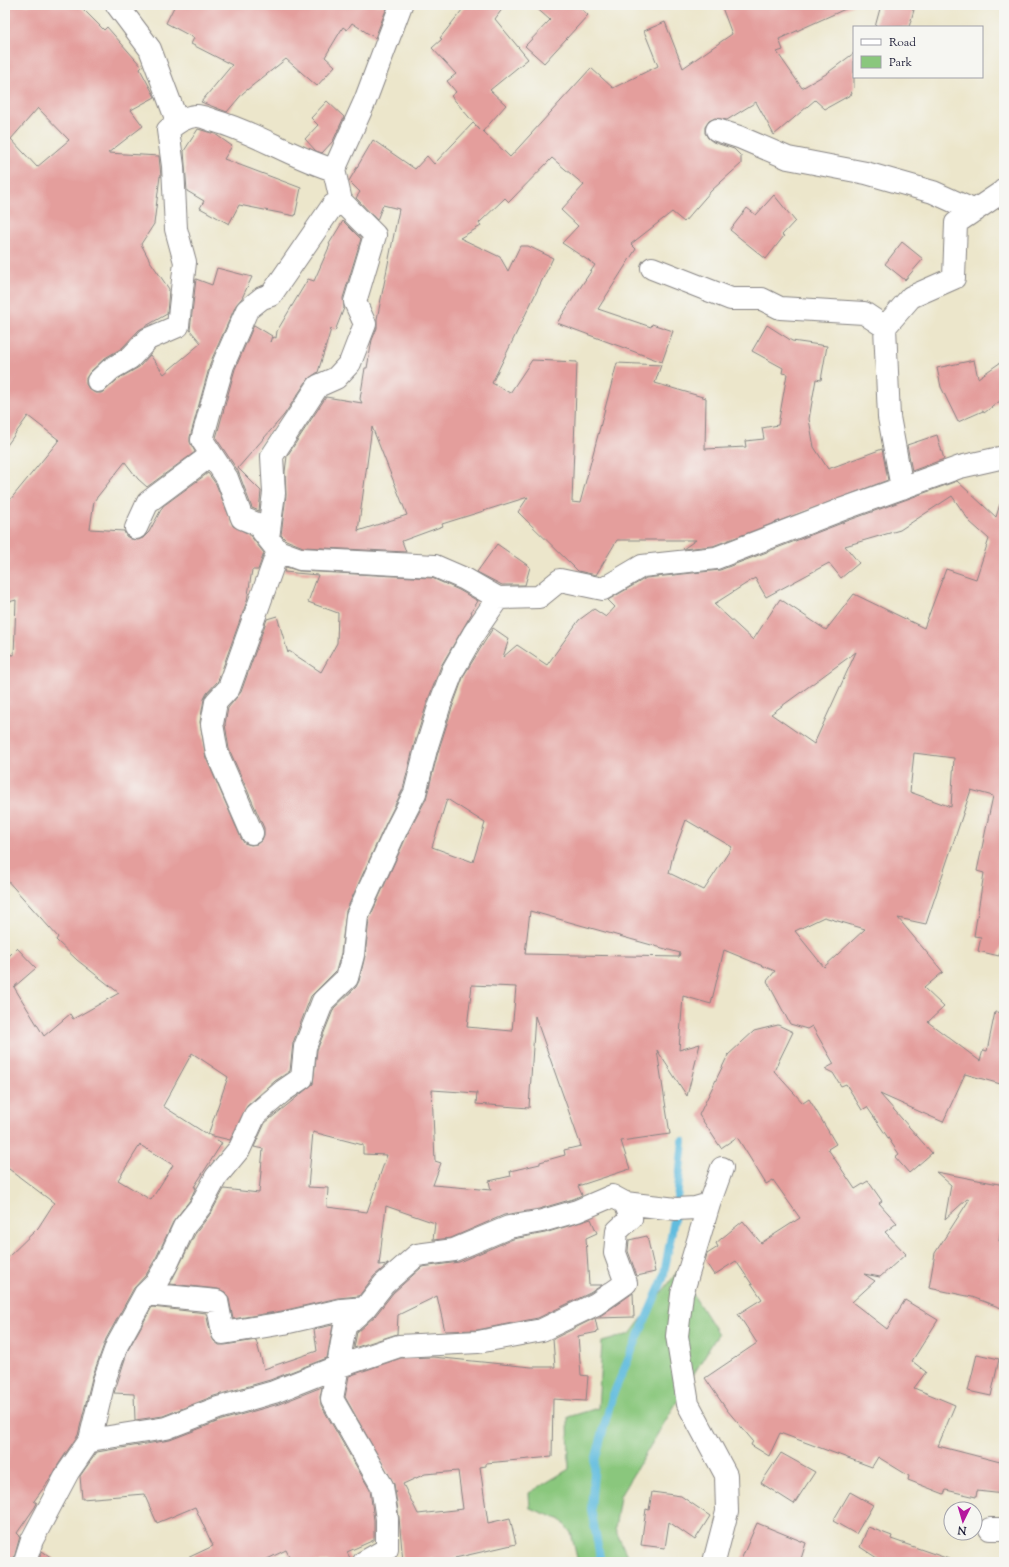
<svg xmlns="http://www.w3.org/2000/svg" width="1009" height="1567" viewBox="0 0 1009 1567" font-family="'Sorts Mill Goudy',serif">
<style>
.green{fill:#8ac77d;stroke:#56745c}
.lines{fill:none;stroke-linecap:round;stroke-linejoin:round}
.stream{stroke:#61bcde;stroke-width:8}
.building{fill:#e49e9c;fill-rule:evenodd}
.minor-casing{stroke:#878483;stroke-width:24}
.minor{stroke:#fff;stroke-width:22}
</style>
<rect width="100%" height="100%" fill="#f6f6f2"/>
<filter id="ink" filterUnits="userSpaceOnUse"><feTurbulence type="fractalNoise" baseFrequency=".025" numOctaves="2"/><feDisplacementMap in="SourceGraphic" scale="8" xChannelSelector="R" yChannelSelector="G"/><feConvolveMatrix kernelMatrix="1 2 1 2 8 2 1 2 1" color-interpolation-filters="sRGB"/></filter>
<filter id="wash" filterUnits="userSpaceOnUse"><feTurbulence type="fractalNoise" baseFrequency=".012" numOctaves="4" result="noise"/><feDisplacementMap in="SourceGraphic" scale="16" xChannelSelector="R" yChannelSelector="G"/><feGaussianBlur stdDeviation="0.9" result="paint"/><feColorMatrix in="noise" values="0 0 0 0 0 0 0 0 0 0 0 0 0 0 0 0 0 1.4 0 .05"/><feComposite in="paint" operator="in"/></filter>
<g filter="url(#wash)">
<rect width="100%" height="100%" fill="#ece6cb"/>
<path class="green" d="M678,1271L718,1334L620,1496L615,1529L630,1562H578L571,1533L561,1520L530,1508L529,1493L569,1469L568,1417L598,1408L602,1342L630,1334Z"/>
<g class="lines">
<path class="stream" d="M601,1562L591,1509L595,1461L612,1397L663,1279L676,1209L683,1141"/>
</g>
<g id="blocks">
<path class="building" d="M5,5H79L104,30L107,27L142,67L140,69L155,97L131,110L143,126L108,153L159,156L161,177L160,176L154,224L141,244L150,261L169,289L167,314L139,330L122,348L105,358L90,372L86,378V384L89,389L95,393H101L106,390L118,379L139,367L150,355L164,374L201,343L190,330L196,279L212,285L217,268L252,277L242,298L236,305L211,361L190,437V442L195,452L147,487L138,479L125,462L94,501L90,529L124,531L126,536L131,539L138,540L143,538L149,532L163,506L208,473L216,484L233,526L249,534L264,553L258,570H252L247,601L218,681L207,693L204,699L200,722L206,758L241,838L244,843L251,845L257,844L262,840L264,835V828L229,749L225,724L228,708L241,692L267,619L277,616L288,653L289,651L321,672L337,643L338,613L308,602L318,575L284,572L286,567L299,571L432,578L459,590L478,601L471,612L472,613L441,666L428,700L414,745L403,789L386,823L346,911L341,953L336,971L311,996L293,1043L290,1071L275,1081L247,1106L230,1140L209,1135L222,1143L194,1187H196L190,1200L173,1222L156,1258L146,1275L134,1288L106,1339L92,1378L78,1435L58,1465L51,1478L34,1501L37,1503L35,1507L17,1533L20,1536L13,1562H5V1260L38,1228L54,1203L5,1166V960L17,948L36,968L14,987L44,1036L70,1014L73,1019L119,993L77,960L56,940L58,937L5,878V654L14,655L16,600L5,603V506L59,440L28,416L5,448ZM38,108L69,140L37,167L11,139ZM192,1053L228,1077L208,1135L163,1106ZM140,1145L173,1165L151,1200L118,1180Z
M175,5H388L375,38L352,23L347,30L343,27L325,57L335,66L317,86L286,59L243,93L227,112L201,102L232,65L191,44L194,38L166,23Z
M466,5H505L495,19L528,59L490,90L506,105L483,131L510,157L591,68L613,88L658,66L644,31L665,22L683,68L732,34L721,5H854L779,39L783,50L777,52L802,88L826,74L854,53V88L851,91L852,94L825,109L815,100L774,135L756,102L727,120L715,118L709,121L705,127V133L708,138L713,142L734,149L741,156V164L711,191L684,222L672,212L631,244L636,249L598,309L651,327L652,324L673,331L662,362L557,323L595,265L562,243L578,226L561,210L584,185L552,158L509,202L505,198L479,223L481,226L460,238L500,257L508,271L520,246H528L553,258L492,383L510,393L532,360L577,362L572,502L580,503L617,363L661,365L655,383L706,398L705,449L746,447L745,441L764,439L762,428L778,425L787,374L782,373L783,368L752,351L767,325L792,341L827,346L821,380L816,379L809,419L814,447L828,469L882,449L888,480L713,546L683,549L696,540H617L596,575L578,571L518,512L528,497L442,524L443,526L402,541L406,552L303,547L286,540L281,535L286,495L285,472L287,456L326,397L362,403L360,399L365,368H367L372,340L377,328V319L399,209L383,205L377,220L356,198L360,192L349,181L373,140L415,169L427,156L434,164L473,123L480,130L451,96L456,92L447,81L456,74L432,48L442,39L440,38ZM372,427L407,515L358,531Z
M533,5H577L588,15L544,63L525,46L550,20Z
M881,5H913L912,10H914L909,27H875Z
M327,101L344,117L333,141L322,153L316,151L305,139L318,125L311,118Z
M198,129L215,134L232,146L224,159L301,188L295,216L239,205L229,224L200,208L204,201L187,191L184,151Z
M774,195L795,221L782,235L784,236L766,259L730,230L747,208L756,215Z
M343,221L361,239L343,298L344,308L335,331L331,329L318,372L308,379L284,415L238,468L261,491L259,511L252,508L238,471L216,438L235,369L254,325L272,336L270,342L274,337L276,338L277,331L308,279L314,281L330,245L329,244Z
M902,242L923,259L905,280L885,264Z
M974,360L978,378L1004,360V398L984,413L983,411L958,422L941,387L937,368Z
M937,435L944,459L912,471L907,445Z
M957,481L996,517L1000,504L1004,505V946H1002L999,956L978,951L981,937L974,936L984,873L977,871L993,796L971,790L926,924L898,918L943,972L924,988L944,1007L928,1022L980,1061L983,1050L987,1051L995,1012L1004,1013V1085L965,1074L943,1122L880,1094L932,1153L909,1173L895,1157L899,1154L867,1107L862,1110L846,1084L841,1086L833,1073L825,1069L834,1064L812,1026L807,1029L790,1024L767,981L775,971L724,950L711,1004L683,996L679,1050L700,1044L687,1096L657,1050L670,1134L621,1141L630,1169L578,1186L582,1195L573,1199L539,1209L504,1215L451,1238L433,1240L435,1223L386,1206L379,1265L388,1264L374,1276L359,1296L338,1298L282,1311L233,1319L229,1299L225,1292L218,1289L170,1284L195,1234L211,1213L224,1189L259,1193L263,1149L254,1147L265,1123L313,1084L317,1050L334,1008L356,987L359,981L365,956L369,919L408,833L426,799L438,752L452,708L464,675L493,628L509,639L503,657L517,645L547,665L579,620L594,609L606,617L615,607L608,600L646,578L720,570L847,521ZM952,496L970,522L989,539L976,579L946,569L924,628L854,594L826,630L780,599L753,640L714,604L755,578L766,597L829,563L841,578L859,563L845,546L900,530ZM856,652L814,744L771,714ZM914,753L954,758L951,807L910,792ZM447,799L485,823L473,862L432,847ZM686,820L732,847L704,890L669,873L673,855ZM530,911L680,953L679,957L525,954ZM824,917L865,929L824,967L795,931ZM472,985L516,987L512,1031L467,1027ZM535,1016L581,1146L564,1150L565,1155L540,1162V1164L510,1171L511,1176L489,1181L491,1190L433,1185L441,1163L435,1161L432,1090L477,1093L476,1104L529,1108ZM313,1132L363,1145V1154L387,1155L367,1212L327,1207L328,1188L308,1187Z
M497,544L530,567L525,585H502L477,572Z
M778,1025L793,1032L774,1071L803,1103L809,1099L836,1144L828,1149L855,1189L868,1181L882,1201L879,1203L897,1223L885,1232L906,1254L880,1277L864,1274L875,1281L852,1302L887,1329L905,1300L938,1320L912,1361L926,1372L914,1388L955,1405L938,1446L1004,1463V1494L977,1491L976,1497L946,1490L944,1494L908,1480L909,1476L878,1457L872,1467L780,1433L769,1456L751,1445L753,1441L727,1410L705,1378L757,1343L738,1314L762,1299L736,1261L714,1275L705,1261L707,1254L718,1247L716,1243L743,1221L761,1243L800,1218L773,1180L766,1184L737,1137L721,1148L699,1115L728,1055L754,1031Z
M936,1172L1004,1185V1216L999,1241H1004V1309L972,1297L929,1288L935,1253L969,1200L967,1199L945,1219L951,1185Z
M591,1219L597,1233L586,1238L589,1285H602L590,1293L538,1318L477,1330L445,1331L437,1296L398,1315L397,1334L354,1348L357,1332L375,1316L393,1293L422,1267L459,1262L513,1239L545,1233Z
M647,1236L655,1272L637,1276L628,1251L629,1240Z
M633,1293L634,1317L596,1318L603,1314Z
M152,1307L206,1313L211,1335L214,1341L219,1345H225L256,1340L264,1369L317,1351L314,1329L333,1325L327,1358L270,1380L214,1396L163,1416L135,1420L134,1394L114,1393L128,1350Z
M595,1318L598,1332L578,1336L581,1375L588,1376L586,1401L553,1399L552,1457L486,1463V1466L480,1467L488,1523L510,1518L516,1544L455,1558L456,1559L433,1562L432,1558L403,1562L399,1517L394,1484L345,1397L349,1376L401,1358L433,1357L531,1367H555L553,1339ZM458,1471L463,1509L418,1514L403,1484L425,1474Z
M977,1354L999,1359L991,1396L968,1391Z
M322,1387L320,1397L321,1405L370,1490L374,1520V1540L347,1552L352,1562H292L286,1550L261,1562H179L213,1546L195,1507L157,1523L144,1494L82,1499L80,1476L97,1452L170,1440L222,1420L279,1404Z
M781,1453L815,1472L794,1504L761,1483Z
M652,1492L681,1496L710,1516L695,1540L669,1522L665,1548L641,1545L646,1509L649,1510Z
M850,1492L873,1505L856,1534L833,1521Z
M757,1523L806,1543L800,1562H740Z
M868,1527L892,1536L891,1539L949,1559L948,1562H883L860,1547Z
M42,1551L58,1562H38Z"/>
</g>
</g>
<g filter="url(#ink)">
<use href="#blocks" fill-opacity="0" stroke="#878483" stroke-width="1"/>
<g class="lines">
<defs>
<path id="minor" d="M117,5L150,49L177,121
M717,130L739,137L788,158L866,173L933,192L975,211
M341,201L333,205L271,295L262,298L247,310L223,365L209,414L202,440L227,478L242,518L257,524L278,551L300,559L435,566L465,579L498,598L539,597L560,580L603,589L642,566L716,558L843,509L960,467L1004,457
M652,268L731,299H762L780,308L864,313L885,327
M98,381L111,369L130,358L148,339L178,326L185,262L176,229L173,166L168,130C176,123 186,116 197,116C203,116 210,120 215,121C257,133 293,158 334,170
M902,488L889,417L885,327L911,297L954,278L956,223L1002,192L1004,190
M136,528L148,502L211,455
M268,538L274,493L272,456L318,386L336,378L350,363L365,324L355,302L375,235L341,201L334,170L365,101L401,5
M252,833L217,753L212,724L216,702L229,688L278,551
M145,1294L217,1301L223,1333L284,1323L341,1310L365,1308L384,1284L417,1255L454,1250L509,1227L542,1221L577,1211L612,1196L625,1203L676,1209L695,1208L709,1204
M90,1440L166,1428L218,1408L274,1392L337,1367L399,1346L478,1342L542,1330L596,1304L626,1283L615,1253L617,1231L631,1218L625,1203
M990,1529H1004
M25,1562L32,1540L68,1472L90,1440L104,1381L117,1345L145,1294L156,1283L167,1264L184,1227L200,1207L216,1177L240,1148L255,1115L283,1091L302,1078L305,1047L323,1001L347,978L353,955L357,916L397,828L415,793L426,749L440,704L453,670L474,633L498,598
M364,1562L387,1549V1519L382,1486L332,1399L345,1326L365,1308
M714,1562L727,1512L726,1475L688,1404L677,1336L682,1294L709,1204L722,1168"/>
</defs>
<use href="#minor" class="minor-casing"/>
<use href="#minor" class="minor"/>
</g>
</g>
<rect width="1009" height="1567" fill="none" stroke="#f6f6f2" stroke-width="20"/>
<rect x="853" y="26" width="130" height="52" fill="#f6f6f2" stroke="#a1a1a9"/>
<rect x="861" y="39" width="20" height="6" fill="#ffffff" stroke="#a1a1a9"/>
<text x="889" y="46" font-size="12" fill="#22223b">Road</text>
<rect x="861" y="56" width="20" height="12" fill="#8ac77d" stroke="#a1a1a9"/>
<text x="889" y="66" font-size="12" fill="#22223b">Park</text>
<g transform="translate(963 1521) rotate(185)"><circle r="19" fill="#f6f6f2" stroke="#a1a1a9"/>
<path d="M0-3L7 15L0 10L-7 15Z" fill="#b5179e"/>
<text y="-6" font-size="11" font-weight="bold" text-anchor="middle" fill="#22223b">N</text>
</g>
</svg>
